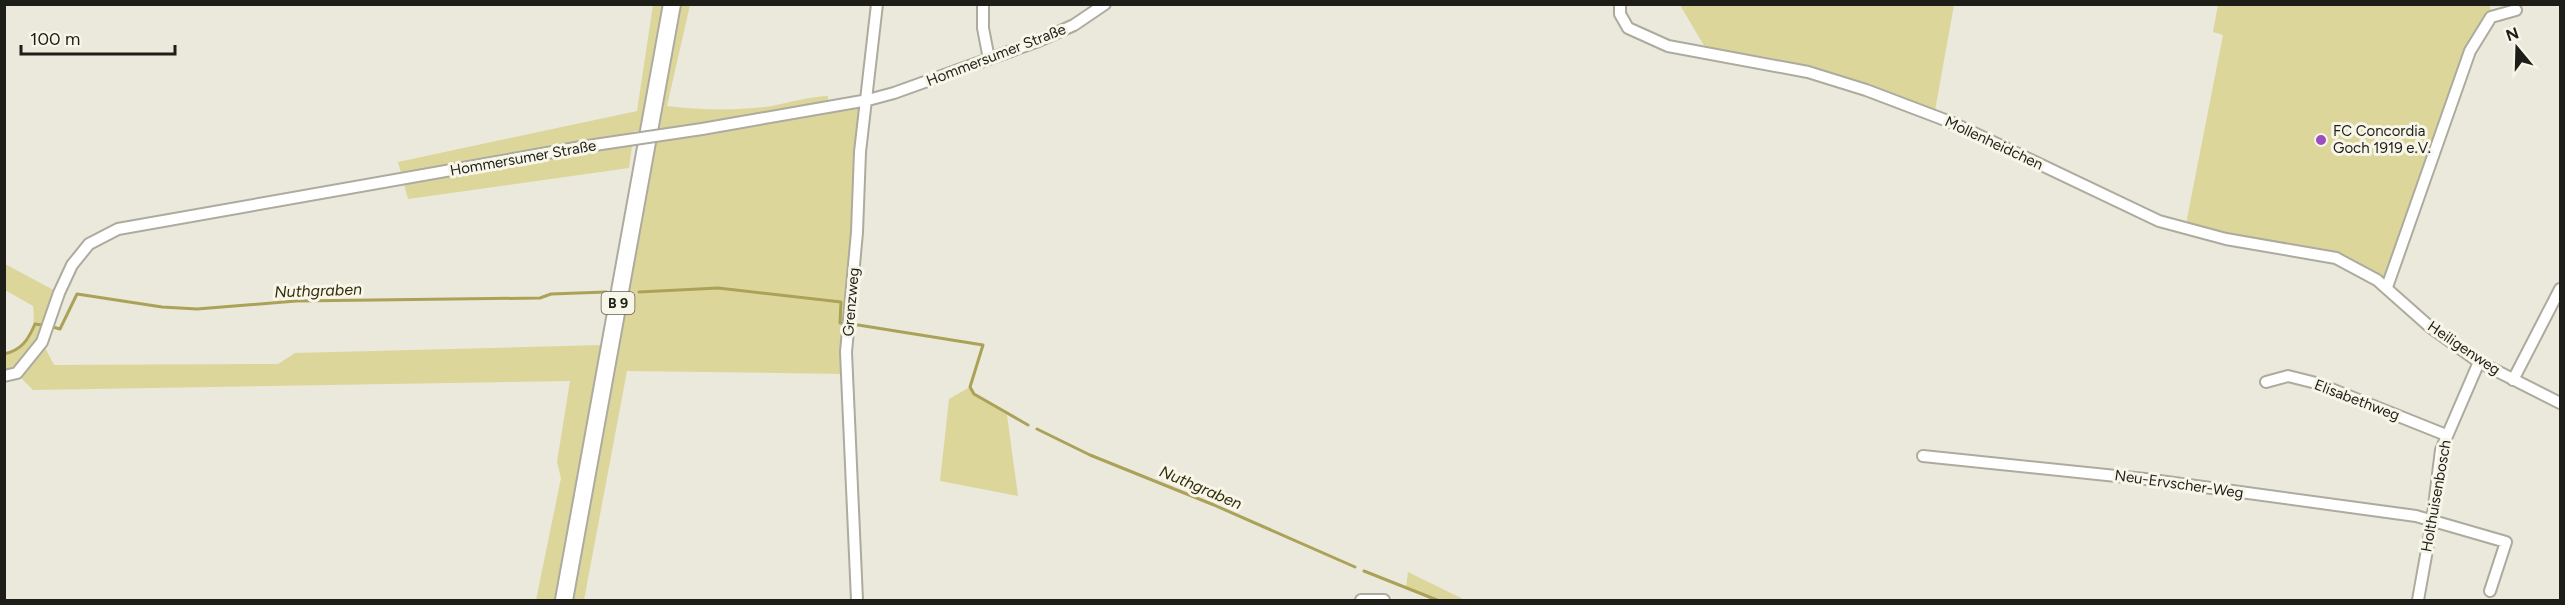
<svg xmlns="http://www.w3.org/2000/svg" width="2565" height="605" viewBox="0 0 2565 605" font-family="Figtree,sans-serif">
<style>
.green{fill:#dcd69b}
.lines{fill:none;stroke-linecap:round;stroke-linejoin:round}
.stream{stroke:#aba258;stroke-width:3}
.minor-casing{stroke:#acab9e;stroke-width:14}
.primary-casing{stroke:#acab9e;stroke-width:20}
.minor{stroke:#fff;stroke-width:10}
.primary{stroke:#fff;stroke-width:16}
.minor-bridge-casing{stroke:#acab9e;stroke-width:14;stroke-linecap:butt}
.minor-bridge{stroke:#fff;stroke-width:10}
.poi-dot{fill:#9a4ec0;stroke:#f7f6e9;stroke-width:2}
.labels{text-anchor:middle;stroke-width:6;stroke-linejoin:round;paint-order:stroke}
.shield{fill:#f7f6e9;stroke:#5f5f57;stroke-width:1.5}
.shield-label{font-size:14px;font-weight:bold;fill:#1e1e19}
.street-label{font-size:15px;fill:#1e1e19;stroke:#f7f6e9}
.poi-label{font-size:15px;fill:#1e1e19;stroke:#f7f6e9;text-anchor:start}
.water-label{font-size:16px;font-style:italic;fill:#312d0b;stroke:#f7f6e9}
</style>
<rect width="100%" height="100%" fill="#eae9dc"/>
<path class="green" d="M653,5H664L642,131H634L629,168L408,199L398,162L637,111Z
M679,5H690L667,106C701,110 738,111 772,106C791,102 808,97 828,96V107L868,100L847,374L627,371L584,600H573Z
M1680,5H1954L1934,116L1867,90L1709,54Z
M2218,5H2490L2491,17L2470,51L2387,287L2336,258L2185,229L2223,35L2213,32Z
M5,264L59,293L42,342L54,365L278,364L295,353L601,345L556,600H536L561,478L557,462L570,381L33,390L17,374L5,376V354C31,349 36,329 33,306L5,290Z
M970,387L974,394L1007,415L1018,496L940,481L949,399Z
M1408,572L1465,600H1430L1429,596L1406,587Z"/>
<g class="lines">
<path class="stream" d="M639,292L718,288L841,302L840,323H844
M852,324L983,345L970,387L974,394L1028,425
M53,327L60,329L77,294L162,307L197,309L296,301L540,298L551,294L606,292
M4,354C22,350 28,340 35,324L42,325
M1037,429L1090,455L1214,505L1355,567
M1364,571L1437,600"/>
<defs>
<path id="minor" d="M983,4V28L989,59
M1620,4V14L1628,28L1668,46L1808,72L1866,90L1953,123L2159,221L2226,239L2336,258L2377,280L2430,327L2479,362L2560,403
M702,129L868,100L894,93L1036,42L1074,25L1105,4
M2387,287L2470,51L2491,17L2516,10
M4,376L17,373L42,342L59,293L72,265L89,244L118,229L581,147
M2513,380L2560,289
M2266,382L2288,376L2316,383L2446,435
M1923,456L2145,479L2416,516L2506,542L2490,591
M857,600L846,352L857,232L860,152L877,4
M1361,600H1384
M2418,600L2432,522L2441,450L2479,362"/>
<path id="primary" d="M564,600L672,4"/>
</defs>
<use href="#minor" class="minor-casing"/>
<use href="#primary" class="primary-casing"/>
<use href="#minor" class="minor"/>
<use href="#primary" class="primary"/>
<defs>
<path id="minor-bridge" d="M581,147L702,129"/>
</defs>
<use href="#minor-bridge" class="minor-bridge-casing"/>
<use href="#minor-bridge" class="minor-bridge"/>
</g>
<circle class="poi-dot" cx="2321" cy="140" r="6"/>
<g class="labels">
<rect class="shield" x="601.5" y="292" width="33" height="22" rx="4.5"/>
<g class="shield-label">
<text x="618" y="308">B 9</text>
</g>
<g class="street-label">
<text transform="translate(996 55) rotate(-21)" y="5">Hommersumer Straße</text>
<text transform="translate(1994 143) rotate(25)" y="5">Mollenheidchen</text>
<text transform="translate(523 158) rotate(-10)" y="5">Hommersumer Straße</text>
<text transform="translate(851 302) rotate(-85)" y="5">Grenzweg</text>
<text transform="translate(2464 348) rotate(34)" y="5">Heiligenweg</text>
<text transform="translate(2357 400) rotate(21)" y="5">Elisabethweg</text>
<text transform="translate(2179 484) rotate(8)" y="5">Neu-Ervscher-Weg</text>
<text transform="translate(2436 496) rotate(-80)" y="5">Holthuisenbosch</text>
</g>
<g class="poi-label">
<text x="2333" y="136">FC Concordia<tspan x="2333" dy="17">Goch 1919 e.V.</tspan></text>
</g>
<g class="water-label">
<text transform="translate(318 290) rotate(-2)" y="6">Nuthgraben</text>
<text transform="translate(1201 487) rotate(23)" y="6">Nuthgraben</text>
</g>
</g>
<rect width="2565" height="605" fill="none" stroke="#1e1e19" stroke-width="12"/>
<g transform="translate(2517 48) rotate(341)" stroke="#f7f6e9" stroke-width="4.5" paint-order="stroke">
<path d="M0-4.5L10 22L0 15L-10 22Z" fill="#1e1e19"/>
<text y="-9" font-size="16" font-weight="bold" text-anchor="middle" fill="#1e1e19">N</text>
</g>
<path d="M21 45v9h154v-9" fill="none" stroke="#1e1e19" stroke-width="3"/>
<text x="30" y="45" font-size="18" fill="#1e1e19" stroke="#f7f6e9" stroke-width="4.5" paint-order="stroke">100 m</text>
</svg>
